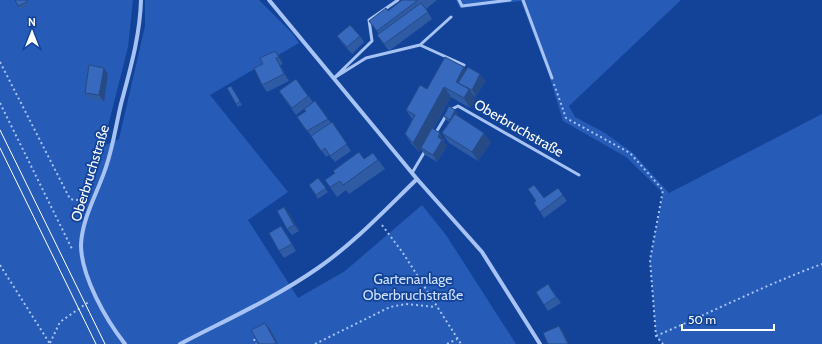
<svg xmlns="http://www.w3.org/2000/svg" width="822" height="344" viewBox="0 0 822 344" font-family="Cabin,sans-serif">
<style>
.green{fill:#265bb7}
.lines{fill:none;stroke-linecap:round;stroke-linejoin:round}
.path{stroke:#a6c3f3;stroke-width:2;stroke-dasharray:2 3;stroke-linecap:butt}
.lane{stroke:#a6c3f3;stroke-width:3}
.street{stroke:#a6c3f3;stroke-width:4}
.tram{stroke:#fff;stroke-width:1}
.wall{fill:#2f5aa4}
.shaded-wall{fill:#264a86}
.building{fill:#3769bf;stroke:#264a86}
.labels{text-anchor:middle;stroke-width:3.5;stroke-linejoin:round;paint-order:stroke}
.street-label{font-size:14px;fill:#fff;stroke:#134399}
.park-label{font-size:14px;fill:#cee0fd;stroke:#134399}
</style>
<rect width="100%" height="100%" fill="#134399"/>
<path class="green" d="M0,0H133L128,47L103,146L119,139L145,26V0H259L293,34L299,43L210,95L288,192L248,220L298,298L345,271L422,205L446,235L516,344H0Z
M456,0H681L569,106L575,117L605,133L633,153L669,193L822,114V344H663L656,336L650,260L663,193L626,157L563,121L550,78L521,1L460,8Z"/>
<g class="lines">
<path class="path" d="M0,62L70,199L85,201
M554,84L566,118L630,153L663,190L650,260L656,336L663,344
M0,103L72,249
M382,225L403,253L461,344
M0,265L50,344
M656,336C712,312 765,285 822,264
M254,339L256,344
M50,343L60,322L90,301
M315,344L390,307L406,304L436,307
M447,344L457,339"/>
<path class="lane" d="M398,0L369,20L372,41L334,78L366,58L420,45L451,17
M459,0L462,6L510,0
M523,0L552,78
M420,45L464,65
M450,110L458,106L579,175
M435,134L447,114
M412,173L425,151"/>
<path class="street" d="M269,0L417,179L482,252L540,344
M125,344C106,320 81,276 81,245C82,218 98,192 106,167C113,147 116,125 121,104C130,70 140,36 141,0
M180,344C226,320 275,298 318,268C354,243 385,210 417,179"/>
<path class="tram" d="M0,130L105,344
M0,148L96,344"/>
</g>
<path class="wall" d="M26,0L29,5L20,10L18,6Z
M402,0H437L426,9L432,19L389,51L377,35L379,34L369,21L388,11Z
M337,36H360L364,42L352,54L342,43Z
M275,51L283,64L280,65L289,81L267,92L262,85L263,64Z
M104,68L108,74L104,102L89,99L85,93Z
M466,70L480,74L485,81L476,97L473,95L476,99L470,108L451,97L433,129L445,140L443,142L447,146L437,162L425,155L421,149L419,152L411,143L405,134L412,119L406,110Z
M296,79L313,102L296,115L279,91Z
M231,86L242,105L238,107L236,104Z
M315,101L331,123L332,122L351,151L335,162L329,155L326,157L312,137L297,117L306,111Z
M458,113L456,115L491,142L478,161L449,143L442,133L450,122L446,120L444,116Z
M373,153L385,169L349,194L346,190L337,197L325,180L364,159Z
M318,178L328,192L318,199L309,185Z
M558,188L567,201L544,218L534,203L544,198Z
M289,213L299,231L292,235L287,229Z
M286,233L296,251L284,258L279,251Z
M553,291L561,303L548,311L544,305Z"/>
<path class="shaded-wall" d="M275,51L280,57L283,64L279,57Z
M276,58L280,65L289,81L284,74Z
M464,67L470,76L463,90L456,82Z
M104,68L108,74L104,102L99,95Z
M480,74L485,81L476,97L472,90Z
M444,87L451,97L419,152L413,143Z
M469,89L476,99L470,108L464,98Z
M455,110L458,113L452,123L450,120Z
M440,133L445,140L443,142L447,146L437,162L433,155L438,137Z
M484,133L491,142L478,161L472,152Z
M284,207L289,213L299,231L294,225Z
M265,323L270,329L278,344H277Z
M559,326L564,333L569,344H568Z"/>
<path class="building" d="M15,0H26L27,2L18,6Z
M402,0H418L377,31L369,21L386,8L388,11Z
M421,3L428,12L384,44L377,35Z
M350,25L360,36L347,47L337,36Z
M275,51L279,57L276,58L284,74L262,85L254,68L263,64L260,58Z
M445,57L464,67L456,82L469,89L464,98L444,87L413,143L405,134L415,115L406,110L420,85L427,89Z
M89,65L104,68L99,95L85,93Z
M468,67L480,74L472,90L458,83Z
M296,79L308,96L292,108L279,91Z
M231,86L240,101L236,104L227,88Z
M315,101L328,119L307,131L297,117L306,111L304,109Z
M449,106L455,110L450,120L444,116Z
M455,114L484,133L472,152L442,133Z
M332,122L347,144L330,156L325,148L321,151L311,136Z
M432,128L440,133L438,137L442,140L433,155L421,148Z
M359,152L364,159L373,153L378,160L343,185L340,181L330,187L325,180L335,173L333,171Z
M318,178L326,188L316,195L309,185Z
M534,185L544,198L558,188L563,195L540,212L534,203L536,201L528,189Z
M284,207L294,225L287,229L277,211Z
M281,226L292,244L279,251L269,233Z
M548,284L556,297L544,305L536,292Z
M265,323L276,343L274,344H259L251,330Z
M559,326L568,344H548L543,333Z"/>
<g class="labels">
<g class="street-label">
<text transform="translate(519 128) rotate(30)" y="5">Oberbruchstraße</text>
<text transform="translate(90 173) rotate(-73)" y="5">Oberbruchstraße</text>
</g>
<g class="park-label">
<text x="413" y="284">Gartenanlage<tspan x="413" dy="16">Oberbruchstraße</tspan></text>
</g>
</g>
<g transform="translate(32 32)" stroke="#134399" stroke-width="3" paint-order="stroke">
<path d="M0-3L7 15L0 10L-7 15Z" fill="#ffffff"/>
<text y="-6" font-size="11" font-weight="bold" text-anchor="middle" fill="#ffffff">N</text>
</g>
<path d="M682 324v6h92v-6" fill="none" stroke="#ffffff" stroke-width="2"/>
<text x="688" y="324" font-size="12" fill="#ffffff" stroke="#134399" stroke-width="3" paint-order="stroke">50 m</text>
</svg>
